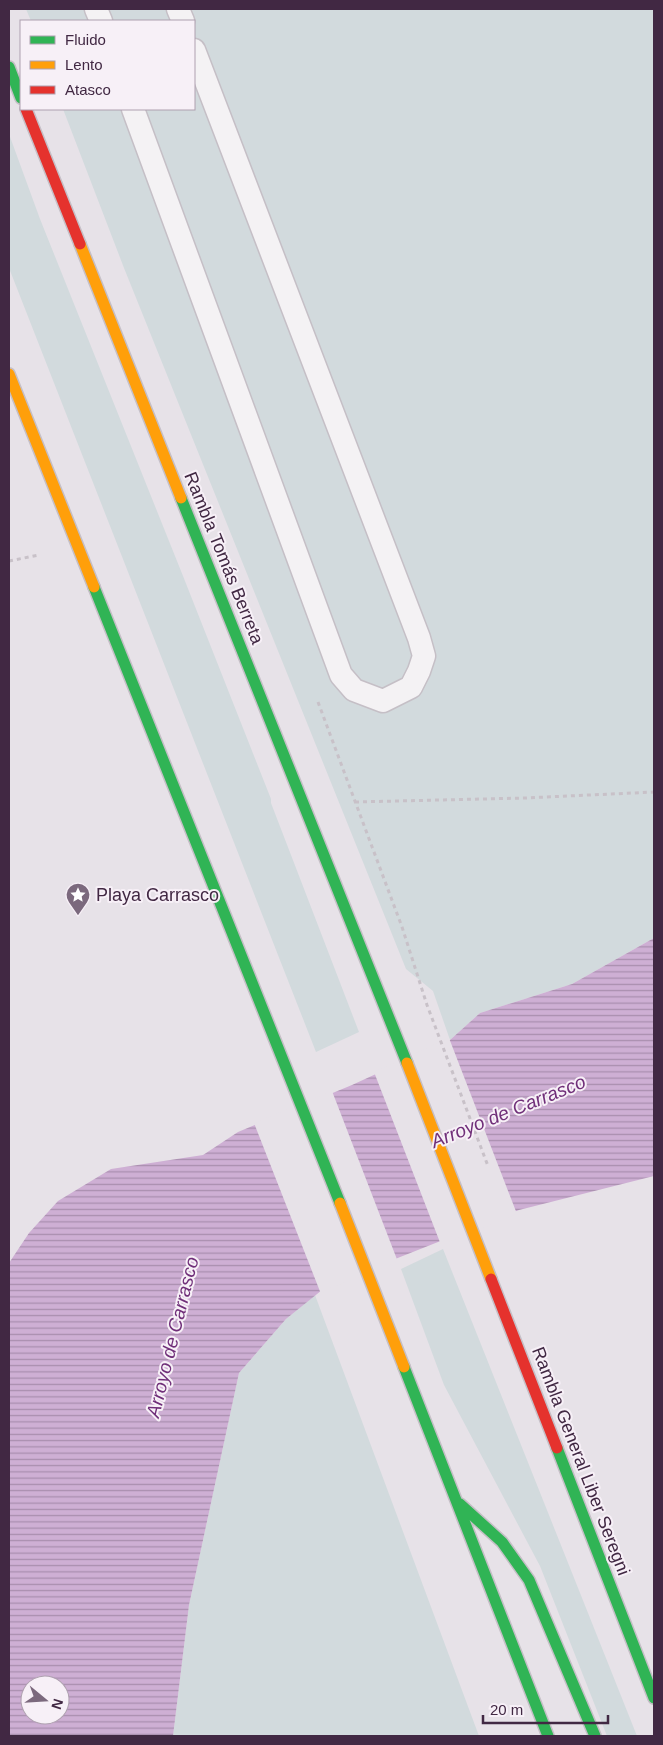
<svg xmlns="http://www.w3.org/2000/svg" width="663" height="1745" viewBox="0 0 663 1745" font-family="Arial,sans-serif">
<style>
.green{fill:#d2dadd}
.water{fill:url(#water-rules);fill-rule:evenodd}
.pier{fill:#e7e2e8}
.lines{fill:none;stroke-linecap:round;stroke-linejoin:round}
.lane-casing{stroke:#c5bfc6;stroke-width:25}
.fast-casing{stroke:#c5bfc6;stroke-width:14}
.slow-casing{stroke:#c5bfc6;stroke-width:14}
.jam-casing{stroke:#c5bfc6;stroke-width:14}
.path{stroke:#c8c1c8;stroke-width:3;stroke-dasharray:4 4;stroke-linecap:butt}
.lane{stroke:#f4f2f4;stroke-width:22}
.fast{stroke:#30b455;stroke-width:11}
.slow{stroke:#ff9f0a;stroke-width:11}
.jam{stroke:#e5322d;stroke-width:11}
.labels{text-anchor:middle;stroke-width:4;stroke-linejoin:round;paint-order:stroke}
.street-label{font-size:18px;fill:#412843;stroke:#f7f0f7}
.poi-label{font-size:18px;fill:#412843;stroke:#f7f0f7;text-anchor:start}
.water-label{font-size:19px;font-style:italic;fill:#702f79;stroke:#f7f0f7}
</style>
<defs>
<pattern id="water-rules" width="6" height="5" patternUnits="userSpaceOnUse" patternTransform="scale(1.25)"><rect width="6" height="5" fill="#ceafd4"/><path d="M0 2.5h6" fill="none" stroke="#a98eae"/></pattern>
</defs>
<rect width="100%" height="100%" fill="#e7e2e8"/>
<path class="green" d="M26,9H654V938L572,984L480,1013L450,1040L433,991L406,969L124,268L63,109H194V21H31Z
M9,134L40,219L183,576L271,799V803L359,1032L316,1052L9,268Z
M443,1249L637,1736H607L540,1566L444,1385L401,1269Z
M315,1295L479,1736H173L189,1605L239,1373L286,1319Z"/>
<path class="water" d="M654,938V1176L519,1210L327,1286L286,1319L239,1373L189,1605L173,1736H9V1263L29,1233L58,1201L111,1169L203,1155L238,1132L352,1085L450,1040L480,1013L572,984ZM30,1685H60V1715H30Z"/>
<path class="pier" d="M449,1038L517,1214L441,1245L374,1072Z
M332,1091L398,1262L328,1289L321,1294L254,1123Z"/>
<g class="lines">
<defs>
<path id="lane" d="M96,9L101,21
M178,9L183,21
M133,109L341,675L354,690L383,701L411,687L419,671L424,656L419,638L194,50"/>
<path id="fast" d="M9,67L21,98
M181,498L407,1063
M94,587L340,1203
M404,1367L548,1736
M557,1448L654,1698
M460,1504L502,1542L529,1580L595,1736"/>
<path id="slow" d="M80,244L181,498
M9,374L94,587
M407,1063L491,1279
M340,1203L404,1367"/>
<path id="jam" d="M26,109L80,244
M491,1279L557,1448"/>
</defs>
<use href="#lane" class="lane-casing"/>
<use href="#fast" class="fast-casing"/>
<use href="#slow" class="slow-casing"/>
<use href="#jam" class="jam-casing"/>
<path class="path" d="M9,561L39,555
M318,702L402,927L427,1005L488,1166
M355,802L525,798L654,792"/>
<use href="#lane" class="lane"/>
<use href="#fast" class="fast"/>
<use href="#slow" class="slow"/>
<use href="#jam" class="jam"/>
</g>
<defs>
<symbol id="sight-pin" viewBox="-11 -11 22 30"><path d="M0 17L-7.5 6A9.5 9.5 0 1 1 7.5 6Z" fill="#7b697d" stroke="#f7f0f7"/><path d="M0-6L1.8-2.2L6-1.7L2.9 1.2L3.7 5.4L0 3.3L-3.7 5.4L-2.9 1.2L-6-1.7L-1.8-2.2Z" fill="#fff"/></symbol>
</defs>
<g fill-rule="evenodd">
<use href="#sight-pin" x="64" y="881" width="28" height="38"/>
</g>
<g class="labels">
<g class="street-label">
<text transform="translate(224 558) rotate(68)" y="6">Rambla Tomás Berreta</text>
<text transform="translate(581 1461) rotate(69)" y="6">Rambla General Liber Seregni</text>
</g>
<g class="poi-label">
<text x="96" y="901">Playa Carrasco</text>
</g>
<g class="water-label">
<text transform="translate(508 1111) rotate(-22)" y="7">Arroyo de Carrasco</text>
<text transform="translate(172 1337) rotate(-76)" y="7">Arroyo de Carrasco</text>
</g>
</g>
<rect width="663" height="1745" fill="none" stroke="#412843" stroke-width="20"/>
<rect x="20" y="20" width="175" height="90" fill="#f7f0f7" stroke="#aea0af"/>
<rect x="30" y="36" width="25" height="8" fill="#30b455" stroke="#aea0af"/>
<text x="65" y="45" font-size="15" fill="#412843">Fluido</text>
<rect x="30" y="61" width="25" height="8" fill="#ff9f0a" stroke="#aea0af"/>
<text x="65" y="70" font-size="15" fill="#412843">Lento</text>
<rect x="30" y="86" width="25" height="8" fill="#e5322d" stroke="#aea0af"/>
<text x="65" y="95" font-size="15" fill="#412843">Atasco</text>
<g transform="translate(45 1700) rotate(108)"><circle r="24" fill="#f7f0f7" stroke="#aea0af"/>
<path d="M0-4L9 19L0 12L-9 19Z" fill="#7b697d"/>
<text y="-8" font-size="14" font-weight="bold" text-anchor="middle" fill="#412843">N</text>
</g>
<path d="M483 1715v8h125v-8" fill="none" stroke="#412843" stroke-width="2.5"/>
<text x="490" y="1715" font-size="15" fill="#412843" stroke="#f7f0f7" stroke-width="4" paint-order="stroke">20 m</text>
</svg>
